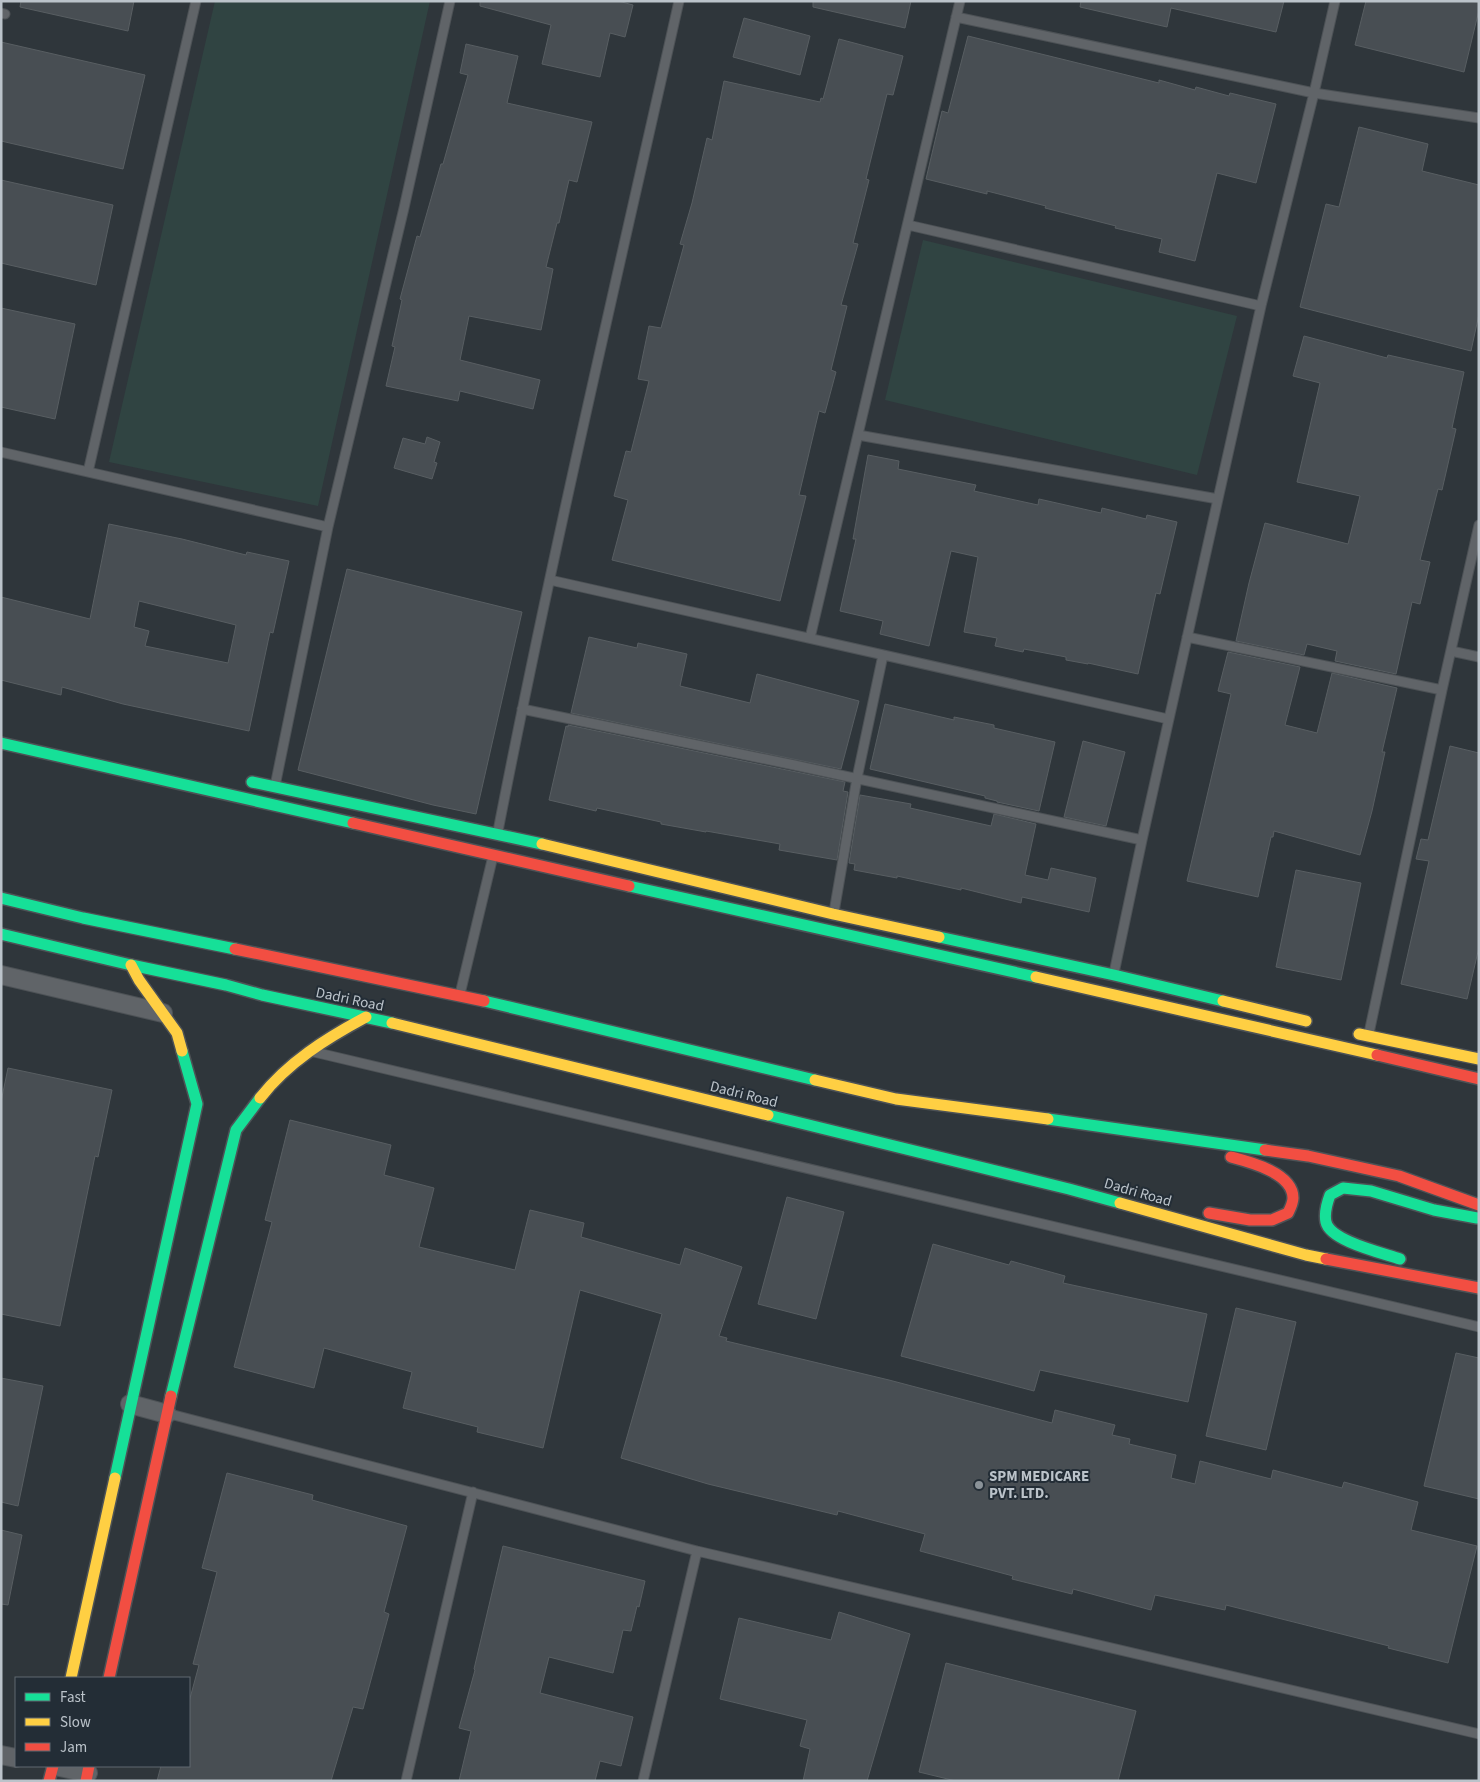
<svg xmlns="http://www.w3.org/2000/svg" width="1480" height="1782" viewBox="0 0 1480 1782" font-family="'Source Sans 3',sans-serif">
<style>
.green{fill:#304442}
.building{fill:#484e53;stroke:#585e62;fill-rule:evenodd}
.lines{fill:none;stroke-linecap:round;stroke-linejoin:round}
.lane-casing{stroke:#4d5256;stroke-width:11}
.street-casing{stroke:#4d5256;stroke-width:20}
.fast-casing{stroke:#4d5256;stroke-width:14}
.slow-casing{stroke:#4d5256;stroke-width:14}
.jam-casing{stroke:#4d5256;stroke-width:14}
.lane{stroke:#606468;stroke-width:9}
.street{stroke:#606468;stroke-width:18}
.fast{stroke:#16e098;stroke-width:11}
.slow{stroke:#ffcf43;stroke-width:11}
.jam{stroke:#f24e42;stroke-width:11}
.poi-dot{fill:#8a9298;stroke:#232d36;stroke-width:2}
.labels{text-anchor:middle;stroke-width:4;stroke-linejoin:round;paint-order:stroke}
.street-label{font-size:15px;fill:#bbc3ca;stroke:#232d36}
.poi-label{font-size:15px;font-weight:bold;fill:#bbc3ca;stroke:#232d36;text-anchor:start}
</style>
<rect width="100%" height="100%" fill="#2f363b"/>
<path class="green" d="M215,1H430L318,506L109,462Z
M923,240L1237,316L1197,475L885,400Z"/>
<path class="building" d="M21,1H134L128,31L20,7Z
M480,1H618L633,5L625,37L610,33L600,77L542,64L551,25L480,6Z
M813,1H911L905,28L813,7Z
M1081,1H1284L1276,32L1171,8L1167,27L1080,7Z
M1366,1H1471L1479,3V10L1464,72L1355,45Z
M744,18L810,36L800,75L733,57Z
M968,36L1159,83V80L1195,90L1196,87L1229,96L1230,93L1276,104L1256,183L1217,173L1195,261L1159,252L1162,239L1115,228L1116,226L1045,208L1046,206L987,191V194L926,179L942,111L948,113Z
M839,39L903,56L893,95L887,94L866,179L869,180L853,243L858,244L841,305L847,306L831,370L836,372L825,413L819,411L799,495L806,496L780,601L612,560L628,500L614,496L626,451L631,452L649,381L638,379L649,326L661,328L684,245L680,244L692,203L707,138L712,140L724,81L820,102L821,98L823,99Z
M1,42L145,75L123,169L1,141Z
M466,44L518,56L507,103L592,122L577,182L569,180L559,223H557L546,267L553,269L541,330L469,316L460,360L540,380L533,409L460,391L458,401L386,386L395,347L392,346L402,300L400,299L417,236L420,237L441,164H443L468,75L460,73Z
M1359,127L1428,144L1422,171L1479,185V314L1471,351L1300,307L1326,204L1339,207Z
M1,180L113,205L96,285L1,263Z
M1,308L75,324L55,419L1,407Z
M1304,336L1387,358L1388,355L1464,372L1452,428L1456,429L1442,490L1438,489L1420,560L1430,562L1420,604L1412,602L1396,674L1335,661L1337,651L1307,644L1304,655L1236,641L1249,583L1265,523L1348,544L1360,496L1297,482L1320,383L1293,376Z
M427,437L440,442L434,462L437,463L432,479L394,468L403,438L425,444Z
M868,455L899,461L898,469L976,485L974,491L1038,505L1039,499L1101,513L1102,508L1146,519L1147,515L1177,522L1160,594L1156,593L1138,674L1088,663V664L1066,660V657L1024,649L1023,652L995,646L997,638L964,632L978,557L951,551L929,646L880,634L883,621L840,611L856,539H853Z
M109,524L182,539L246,555L247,552L289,561L273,633L270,632L249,731L123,704L62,687L61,695L1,680V597L90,619ZM139,601L236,625L228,663L145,646L149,631L134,627Z
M347,569L522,612L476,814L433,805L298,770Z
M589,637L637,648L638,643L687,654L680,686L750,703L757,674L859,701L841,769L571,713Z
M1228,652L1300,667L1285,725L1317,733L1332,673L1397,688L1382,752H1385L1372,811L1360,855L1274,831L1273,837H1271L1258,897L1187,881L1231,694L1218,691Z
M885,704L954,720V717L994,725V728L1055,742L1039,811L997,802V801L985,798V796L870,769Z
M568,725L845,782L843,791L848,792L837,860L779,850L780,844L706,831V832L661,824V822L597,808L596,811L549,800L566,726L568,727Z
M1083,741L1125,752L1106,826L1064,817Z
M1450,746L1479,753V947L1467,999L1401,984L1429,861L1416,859L1421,839L1428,840Z
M860,795L911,804L910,808L991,826L994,814L1036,824L1025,875L1048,880L1051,868L1096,878L1089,912L1022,897L1021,903L961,888V890L897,876V878L854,870L855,864L849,863Z
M1296,870L1361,883L1341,980L1276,967Z
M8,1068L112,1090L98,1157L95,1156L60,1326L1,1314V1102Z
M290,1120L391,1145L384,1175L434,1188L419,1247L515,1270L530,1210L584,1223L581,1237L680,1265L685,1248L742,1267L719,1336L727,1338L726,1341L889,1380L1052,1423L1055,1410L1115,1425L1112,1435L1130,1439L1129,1444L1176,1455L1171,1478L1195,1484L1200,1461L1271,1479L1273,1470L1342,1488L1344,1482L1418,1502L1411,1530L1477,1546L1448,1663L1388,1648L1389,1646L1226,1605L1225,1610L1155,1595L1151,1610L1073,1589L1072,1594L1012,1579L1013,1576L920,1551L925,1534L838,1511L837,1515L708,1484L621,1458L662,1314L580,1290L543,1448L477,1432L478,1427L403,1408L412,1372L324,1348L314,1388L234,1367L272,1222L265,1220Z
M787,1197L844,1212L816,1319L758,1304Z
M933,1244L1009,1265L1011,1261L1065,1276L1063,1283L1207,1314L1188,1402L1040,1370L1034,1391L901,1356Z
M1236,1308L1296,1322L1266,1450L1206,1436Z
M1456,1353L1479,1358V1499L1424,1486Z
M1,1378L43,1386L18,1506L1,1502Z
M227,1473L313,1495L312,1500L407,1526L384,1612L389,1614L363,1709L353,1707L331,1781H157L161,1766H189V1702L199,1665L193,1664L217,1572L202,1568Z
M1,1530L22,1535L8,1605L1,1604Z
M503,1546L645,1581L639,1607L637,1606L631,1631L623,1630L613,1673L549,1657L540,1693L633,1717L621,1766L600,1761L595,1781H459L471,1731L459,1728L475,1670L474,1669Z
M839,1612L910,1634L867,1781H803L810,1749L800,1746L807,1720L720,1699L739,1618L831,1640Z
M946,1663L1136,1711L1118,1781H956L919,1772Z"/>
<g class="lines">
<defs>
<path id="lane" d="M1,13L5,14
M956,17L1314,93L1479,118
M908,225L1261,306
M858,435L1218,499
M1,452L328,527
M88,472L196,1
M550,580L1168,719
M1187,637L1442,690
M810,638L960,1
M1451,651L1479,657
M522,709L794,765L1142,840
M275,786L328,527L404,208L450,1
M498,831C552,553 617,278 679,1
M834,912L857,778L883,655
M1114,973L1142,840L1261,306L1314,93L1335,1
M460,994L493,856
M1369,1033L1442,690L1479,525
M314,1052L1479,1327
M170,1414L697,1551L1479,1734
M406,1781L473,1492
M643,1781L697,1551"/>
<path id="street" d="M1,975L163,1013
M130,1404L167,1414
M1,1755L16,1758
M55,1766L88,1773"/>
<path id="fast" d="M1,743L353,823
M252,782L542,844
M629,886L1036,977
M1,898L83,918L235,949
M1,934L131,965L226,985L262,995L392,1023
M939,937L1114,975L1223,1001
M484,1001L815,1080
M768,1115L1069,1189L1120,1203
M1048,1119L1265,1150
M1400,1259C1383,1253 1330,1241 1326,1222C1324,1213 1327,1203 1330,1195L1343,1188L1371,1191L1434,1210L1477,1218
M171,1396L236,1130L260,1098
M115,1478L197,1104L182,1051"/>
<path id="slow" d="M542,844L833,914L939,937
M131,965L139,980L177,1033L182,1051
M1036,977L1377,1055
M1223,1001L1306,1021
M392,1023L768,1115
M1359,1034L1479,1059
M815,1080L896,1099L1048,1119
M260,1098C288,1062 327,1038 366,1017
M1120,1203L1306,1255L1326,1259
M71,1678L115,1478"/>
<path id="jam" d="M353,823L629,886
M235,949L484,1001
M1377,1055L1479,1079
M1265,1150L1308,1156L1399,1176L1479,1205
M1209,1213L1250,1220H1272L1288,1213C1290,1209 1293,1203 1293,1198C1293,1173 1250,1162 1231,1157
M1326,1259L1479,1288
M109,1678L171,1396
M49,1781L53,1766
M86,1781L89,1766"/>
</defs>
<use href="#lane" class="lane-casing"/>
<use href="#street" class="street-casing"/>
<use href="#fast" class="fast-casing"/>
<use href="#slow" class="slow-casing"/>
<use href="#jam" class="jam-casing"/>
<use href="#lane" class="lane"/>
<use href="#street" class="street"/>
<use href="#fast" class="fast"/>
<use href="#slow" class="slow"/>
<use href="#jam" class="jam"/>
</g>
<circle class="poi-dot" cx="979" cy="1485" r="5"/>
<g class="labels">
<g class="street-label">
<text transform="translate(350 999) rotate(12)" y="5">Dadri Road</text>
<text transform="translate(744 1094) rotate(14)" y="5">Dadri Road</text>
<text transform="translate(1138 1192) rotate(16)" y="5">Dadri Road</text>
</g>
<g class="poi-label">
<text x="989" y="1481">SPM MEDICARE<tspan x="989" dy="17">PVT. LTD.</tspan></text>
</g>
</g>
<rect width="1480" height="1782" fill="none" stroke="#bbc3ca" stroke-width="5"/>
<rect x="15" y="1677" width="175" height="90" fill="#232d36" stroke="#606971"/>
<rect x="25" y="1693" width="25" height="8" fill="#16e098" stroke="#606971"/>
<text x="60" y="1702" font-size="15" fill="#bbc3ca">Fast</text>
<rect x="25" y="1718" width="25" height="8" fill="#ffcf43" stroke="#606971"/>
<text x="60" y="1727" font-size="15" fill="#bbc3ca">Slow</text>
<rect x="25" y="1743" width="25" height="8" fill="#f24e42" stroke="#606971"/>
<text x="60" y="1752" font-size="15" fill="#bbc3ca">Jam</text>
</svg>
